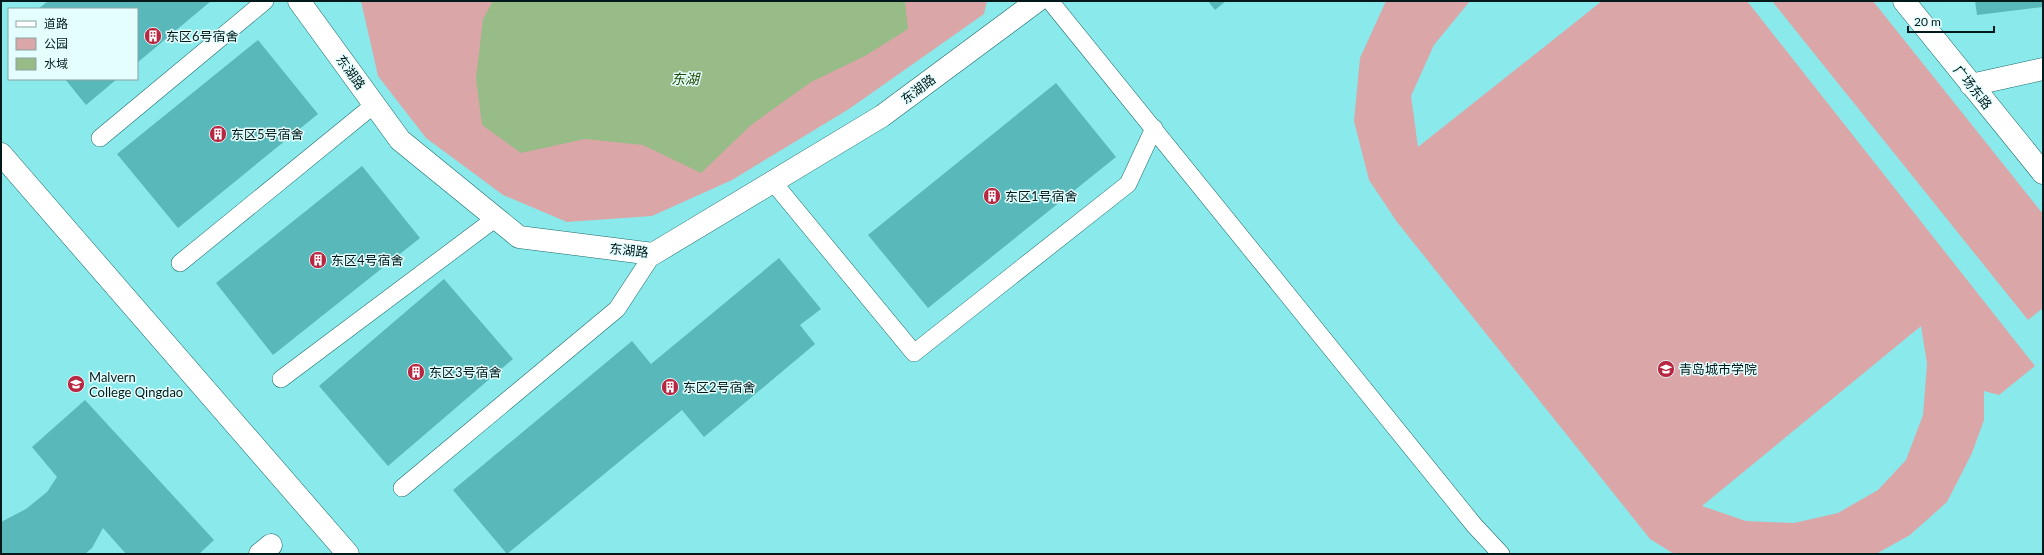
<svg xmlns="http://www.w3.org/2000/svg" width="2044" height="555" viewBox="0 0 2044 555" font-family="Lato,'Noto Sans SC',sans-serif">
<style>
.green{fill:#daa6a8;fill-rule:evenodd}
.water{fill:#97bc87}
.building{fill:#58b8ba}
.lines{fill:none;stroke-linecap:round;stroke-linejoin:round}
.service-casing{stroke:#1b696b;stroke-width:18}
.minor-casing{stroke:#1b696b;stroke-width:23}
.service{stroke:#fff;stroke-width:17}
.minor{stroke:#fff;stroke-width:22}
.labels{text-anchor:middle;stroke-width:3;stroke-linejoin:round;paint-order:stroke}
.poi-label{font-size:13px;fill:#001a1b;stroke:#e4fefe;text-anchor:start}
.street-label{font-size:13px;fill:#001a1b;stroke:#e4fefe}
.water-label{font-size:14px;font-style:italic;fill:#1f4c00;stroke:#e4fefe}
</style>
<rect width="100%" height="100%" fill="#8aeaeb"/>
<path class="green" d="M361,1H987L984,14L849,109L732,180L652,216L567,222L503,195L426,138L378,76Z
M1386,1H1470L1434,45L1411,96L1418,147L1602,1H1747L2035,366L1999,395L1984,391V420L1972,453L1947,502L1910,535L1876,554H1674L1650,539L1397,222L1369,180L1354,121L1360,58ZM1921,326L1927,364L1923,415L1906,460L1878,490L1838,513L1794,523L1746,521L1702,506Z
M1772,1H1873L2043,214V308L2028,320Z"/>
<path class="water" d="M493,1H905L908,29L865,56L811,82L751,125L701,173L643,145L585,139L521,153L482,125L476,79L483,19Z"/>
<path class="building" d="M48,1H211L137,63V9H38Z
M1208,1H1226L1215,10Z
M1975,1H2043V7L1977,15Z
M258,40L318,114L178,228L117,154Z
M65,79H117L86,105Z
M1056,83L1116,157L928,308L868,235Z
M362,166L420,238L273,355L216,283Z
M779,258L821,309L800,325L815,344L704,437L682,410L507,554L453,490L632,341L651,364Z
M444,279L513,359L388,466L319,386Z
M85,400L214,540L199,554H126L103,528L92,548L85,554H1V522L26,509L47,492L57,477L32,447Z"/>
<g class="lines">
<defs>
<path id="service" d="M1050,1L1474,525L1501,554
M100,138L265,1
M773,182L914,353L1128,184L1154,128
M180,263L375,104
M281,379L496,218
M402,488L617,309L653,254"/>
<path id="minor" d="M299,1L400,140L519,237L653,254L882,116L1037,1
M1904,1L2043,173
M1971,85L2043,69
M1,154L348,554
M260,554L271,545"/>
</defs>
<use href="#service" class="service-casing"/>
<use href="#minor" class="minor-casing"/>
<use href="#service" class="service"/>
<use href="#minor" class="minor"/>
</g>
<defs>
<symbol id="building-disc" viewBox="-11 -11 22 22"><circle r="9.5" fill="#b82742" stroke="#e4fefe"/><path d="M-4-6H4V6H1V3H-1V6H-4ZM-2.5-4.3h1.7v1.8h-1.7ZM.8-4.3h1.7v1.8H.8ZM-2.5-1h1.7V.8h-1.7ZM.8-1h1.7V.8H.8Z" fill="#fff"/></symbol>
<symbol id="university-disc" viewBox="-11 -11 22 22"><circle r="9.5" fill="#b82742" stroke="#e4fefe"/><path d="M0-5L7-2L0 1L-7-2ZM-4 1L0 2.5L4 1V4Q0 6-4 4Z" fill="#fff"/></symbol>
<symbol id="school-disc" viewBox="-11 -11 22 22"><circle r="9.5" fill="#b82742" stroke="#e4fefe"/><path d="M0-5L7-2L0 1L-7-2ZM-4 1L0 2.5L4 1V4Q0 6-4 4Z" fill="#fff"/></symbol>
</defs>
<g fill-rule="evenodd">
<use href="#building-disc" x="143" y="26" width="20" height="20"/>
<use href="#building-disc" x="208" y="124" width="20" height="20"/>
<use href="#building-disc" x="982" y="186" width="20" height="20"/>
<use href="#building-disc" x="308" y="250" width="20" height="20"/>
<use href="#university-disc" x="1656" y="359" width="20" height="20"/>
<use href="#building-disc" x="406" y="362" width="20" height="20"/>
<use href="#school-disc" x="66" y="374" width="20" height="20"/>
<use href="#building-disc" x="660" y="377" width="20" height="20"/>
</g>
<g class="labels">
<g class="poi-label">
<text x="166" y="41">东区6号宿舍</text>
<text x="231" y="139">东区5号宿舍</text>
<text x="1005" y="201">东区1号宿舍</text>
<text x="331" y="265">东区4号宿舍</text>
<text x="1679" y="374">青岛城市学院</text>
<text x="429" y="377">东区3号宿舍</text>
<text x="89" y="382">Malvern<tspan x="89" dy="15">College Qingdao</tspan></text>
<text x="683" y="392">东区2号宿舍</text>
</g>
<g class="street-label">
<text transform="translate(351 72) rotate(54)" y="5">东湖路</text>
<text transform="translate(1973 87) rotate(51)" y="5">广场东路</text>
<text transform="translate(918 89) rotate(-37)" y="5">东湖路</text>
<text transform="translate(629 250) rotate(6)" y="5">东湖路</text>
</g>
<g class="water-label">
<text x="685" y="84">东湖</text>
</g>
</g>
<rect width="2044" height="555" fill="none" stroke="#001a1b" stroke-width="4"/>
<rect x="8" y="8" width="130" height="72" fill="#e4fefe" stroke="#89a3a3"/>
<rect x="16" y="21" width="20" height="6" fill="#ffffff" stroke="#89a3a3"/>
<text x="44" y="28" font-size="12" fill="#001a1b">道路</text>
<rect x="16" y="38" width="20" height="12" fill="#daa6a8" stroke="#89a3a3"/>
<text x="44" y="48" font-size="12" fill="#001a1b">公园</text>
<rect x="16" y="58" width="20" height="12" fill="#97bc87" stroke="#89a3a3"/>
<text x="44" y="68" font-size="12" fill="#001a1b">水域</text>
<path d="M1908 26v6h86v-6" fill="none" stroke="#001a1b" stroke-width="2"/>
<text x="1914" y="26" font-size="12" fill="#001a1b" stroke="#e4fefe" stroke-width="3" paint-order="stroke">20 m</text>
</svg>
